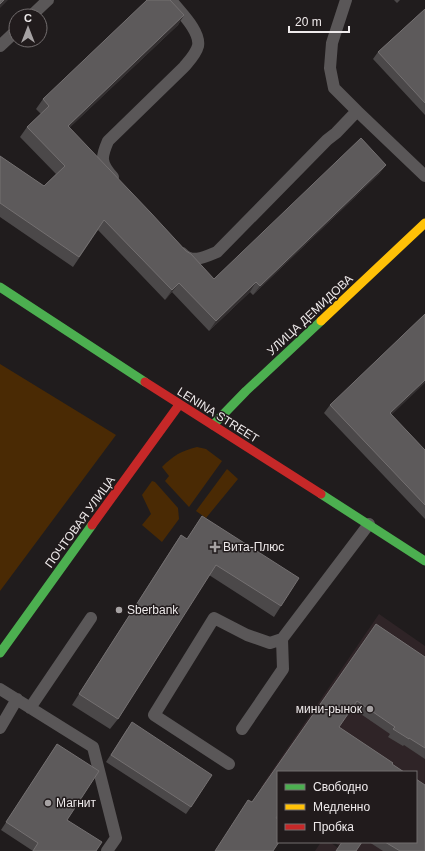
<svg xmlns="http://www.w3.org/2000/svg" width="425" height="851" viewBox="0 0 425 851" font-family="Arial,sans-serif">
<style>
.built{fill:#2f2427}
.green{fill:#4a2a04}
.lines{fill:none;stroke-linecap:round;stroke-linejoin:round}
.lane{stroke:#5a5758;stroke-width:12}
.fast{stroke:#4caf50;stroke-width:9}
.slow{stroke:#ffc107;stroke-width:9}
.jam{stroke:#c62828;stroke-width:9}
.wall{fill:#4b4849}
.shaded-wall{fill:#332f30}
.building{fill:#5d5a5b;stroke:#747071}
.poi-dot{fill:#a6a2a3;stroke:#211b1c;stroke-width:1.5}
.labels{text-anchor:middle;stroke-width:3;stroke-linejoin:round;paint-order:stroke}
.street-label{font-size:12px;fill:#eeeaeb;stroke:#211b1c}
.poi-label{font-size:12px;fill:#eeeaeb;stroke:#211b1c;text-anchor:start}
</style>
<rect width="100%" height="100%" fill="#201c1d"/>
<path class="built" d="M379,614L425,646V851H346L334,842H416V772H278V800L261,787Z
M321,842H330L342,851H315Z"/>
<path class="green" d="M0,364L116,435L0,591Z
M197,447L206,449L222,461L189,507L165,481L169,476L162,467C174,455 181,451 197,447Z
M227,469L238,479L206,518L196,511Z
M152,481L155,482L178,508L179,519L162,542L142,525L151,514L142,495Z"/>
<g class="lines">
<path class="lane" d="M346,0L332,43L330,68L334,88L357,111
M31,16L48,0
M0,46L16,31
M113,177C100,163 101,157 108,141L184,67C189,61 196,54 198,46C201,31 179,11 171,0
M182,253C192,264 205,257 217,252L327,140L336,133L357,111L425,176
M0,689L93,747L116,838L107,851
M30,708L91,618
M0,728L17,699
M242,729L283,669L282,639
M229,764L154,715L214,618L247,635L270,643L282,639L369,524"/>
<path class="fast" d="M0,287L145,382
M213,425L246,391L321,321
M321,494L425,561
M0,653L92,525"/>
<path class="slow" d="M321,321L425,223"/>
<path class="jam" d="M145,382L321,494
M92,525L179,405"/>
</g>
<path class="wall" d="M394,0H400L397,3Z
M425,9V115L373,59L378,52Z
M184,15L178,25L69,128L186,251L214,279L386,165L379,174L253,295L250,292L209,331L172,292L165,300L98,230L73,267L0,217V156L44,186L56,174L20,137L27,127L41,114L36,109L43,99Z
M330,405L391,415L425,450V519L324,413Z
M202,516L281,606L274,617L209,575L118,719L110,729L72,705L174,545L181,535L187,539Z
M376,624L425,657V759L404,745L403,746L388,737L390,734L352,708L278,772L276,818L252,802Z
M127,729L191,807L186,814L106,762Z
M57,744L67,820L96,851H33L1,830Z
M369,842H416L425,851H383Z"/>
<path class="shaded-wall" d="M4,0H8L0,8V4Z
M184,15L178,25L61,136L68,126Z
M386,165L379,174L253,295L260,286Z
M256,282L250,292L209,331L216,321Z
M179,283L172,292L165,300L172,290Z
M425,380V383L384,422L390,413Z"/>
<path class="building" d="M0,0H4L0,4Z
M147,0H170L184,15L68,126L151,213L186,251L191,254L214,279L361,138L386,165L260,286L256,282L216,321L179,283L172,290L104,220L79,257L0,203V156L44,186L65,166L27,127L49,106L43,99Z
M425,9V103L378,52Z
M425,314V380L390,413L425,450V505L330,405Z
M202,516L299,578L281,606L216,565L118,719L79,694L181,535L187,539Z
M376,624L425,657V748L409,738V739L393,729L395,727L357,701L339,727L393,763L392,764L404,772H278V815L276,818L278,819V842H279L273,851H215L248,800L252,802Z
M132,722L212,775L191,807L111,755Z
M57,744L99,771L67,820L102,842L96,851H33L38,843L6,822Z
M416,779L425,785V851H400L385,842H416Z
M342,842H362L356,851H336Z"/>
<g class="poi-dot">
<path d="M213 541h4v4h4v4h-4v4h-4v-4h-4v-4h4z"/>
<circle cx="119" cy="610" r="4"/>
<circle cx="370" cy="709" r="4"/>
<circle cx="48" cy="803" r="4"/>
</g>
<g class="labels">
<g class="street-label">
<text transform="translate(310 315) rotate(-43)" y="4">УЛИЦА ДЕМИДОВА</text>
<text transform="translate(218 415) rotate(32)" y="4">LENINA STREET</text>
<text transform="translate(80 522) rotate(-54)" y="4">ПОЧТОВАЯ УЛИЦА</text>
</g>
<g class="poi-label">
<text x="223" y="551">Вита-Плюс</text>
<text x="127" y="614">Sberbank</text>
<text x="362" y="713" text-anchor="end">мини-рынок</text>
<text x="56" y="807">Магнит</text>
</g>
</g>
<rect x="277" y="771" width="140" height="72" fill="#211b1c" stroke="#736e6f"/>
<rect x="285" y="784" width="20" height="6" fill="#4caf50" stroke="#736e6f"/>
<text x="313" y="791" font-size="12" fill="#eeeaeb">Свободно</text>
<rect x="285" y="804" width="20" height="6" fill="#ffc107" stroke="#736e6f"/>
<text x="313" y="811" font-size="12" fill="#eeeaeb">Медленно</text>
<rect x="285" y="824" width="20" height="6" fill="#c62828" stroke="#736e6f"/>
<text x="313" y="831" font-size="12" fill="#eeeaeb">Пробка</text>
<g transform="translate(28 28)"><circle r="19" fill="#211b1c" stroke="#736e6f"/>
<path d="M0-3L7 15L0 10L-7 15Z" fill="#a6a2a3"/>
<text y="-6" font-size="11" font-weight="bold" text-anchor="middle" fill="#eeeaeb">С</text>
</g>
<path d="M289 26v6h60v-6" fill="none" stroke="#eeeaeb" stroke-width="2"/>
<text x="295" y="26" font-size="12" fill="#eeeaeb" stroke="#211b1c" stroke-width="3" paint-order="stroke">20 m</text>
</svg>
